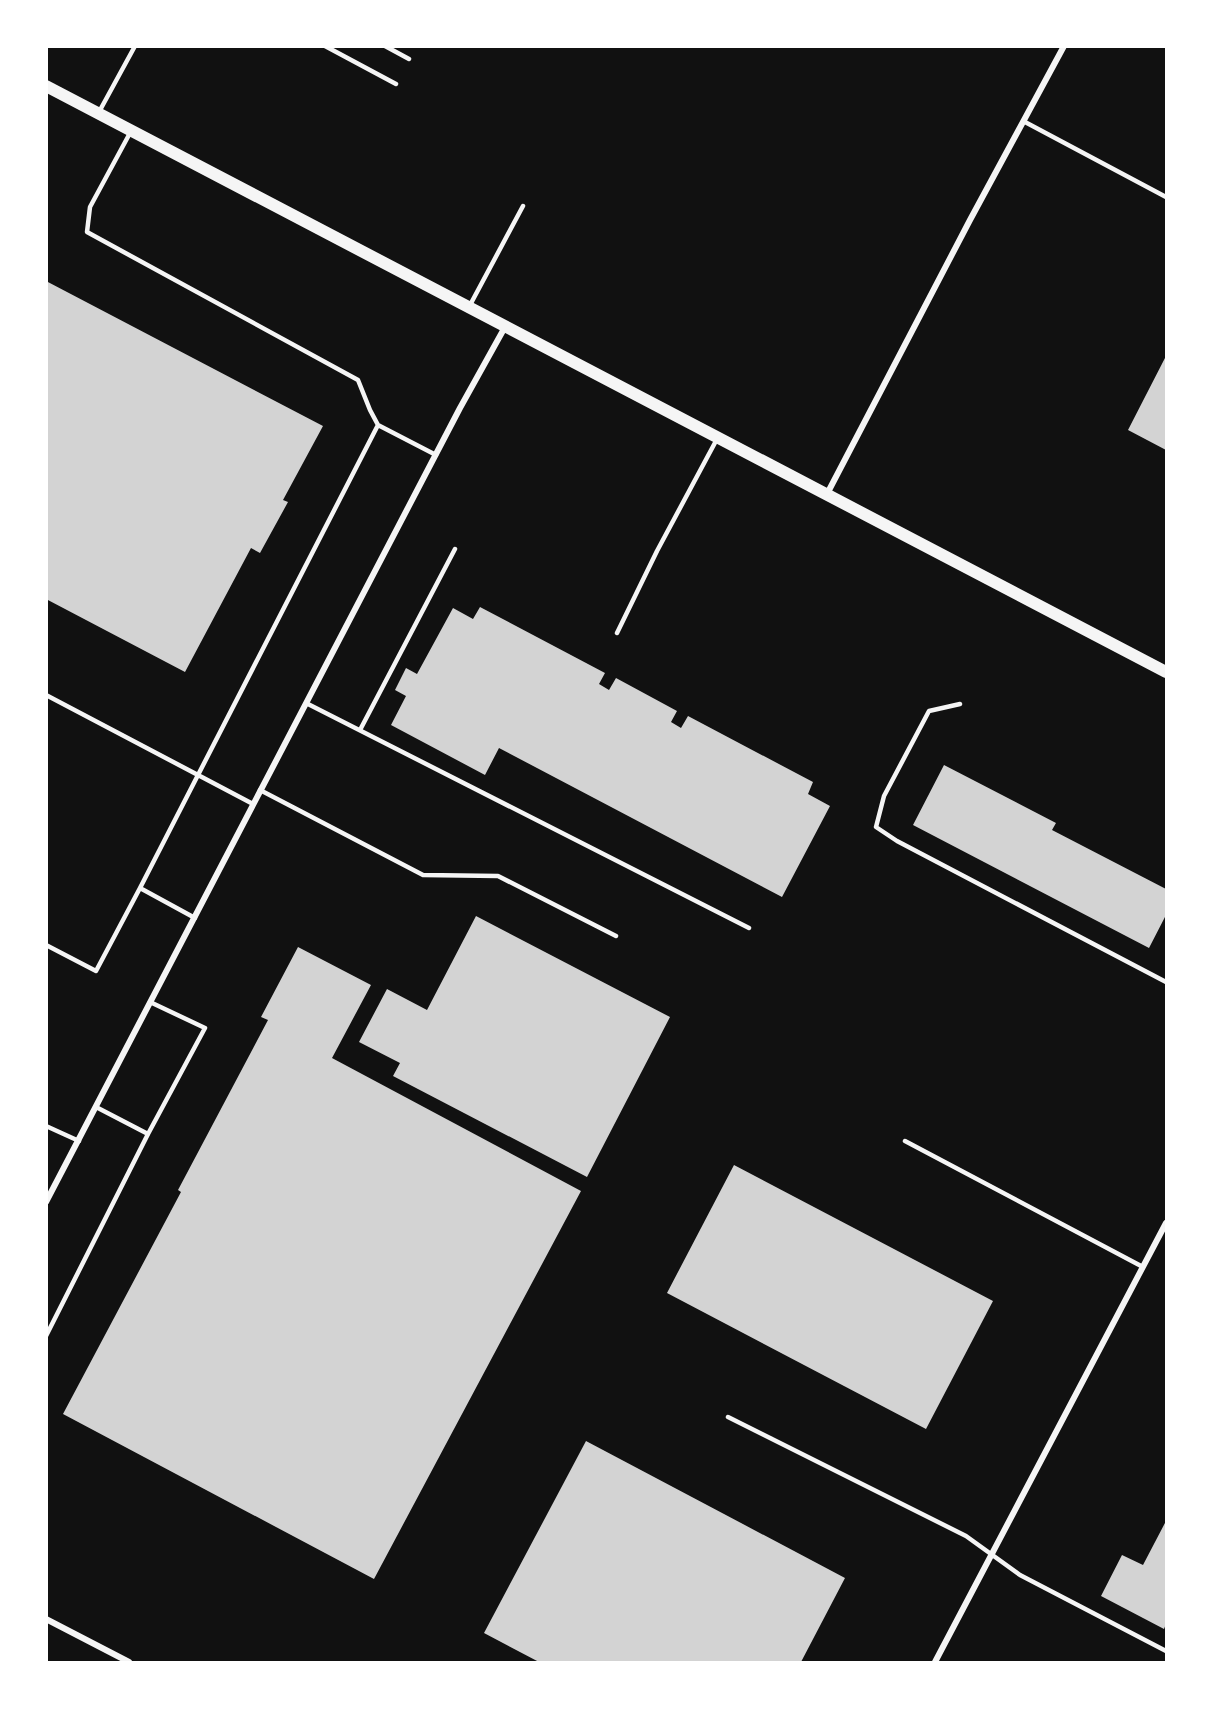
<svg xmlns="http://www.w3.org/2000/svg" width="1213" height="1709" viewBox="0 0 1213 1709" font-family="'DM Sans',sans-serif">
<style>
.building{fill:#d3d3d3}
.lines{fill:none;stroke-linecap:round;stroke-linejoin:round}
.service{stroke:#f5f5f5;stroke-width:4.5}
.minor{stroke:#f5f5f5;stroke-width:6}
.secondary{stroke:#f5f5f5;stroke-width:12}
</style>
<rect width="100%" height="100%" fill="#111"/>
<path class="building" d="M46,281L323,426L283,500L288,502L260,553L251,548L185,672L46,599Z
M1166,356V450L1128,430Z
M480,607L605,673L599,684L609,690L616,678L677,711L671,722L681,728L688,716L813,782L808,794L830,806L782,897L499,748L485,775L391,725L406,696L395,690L406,668L417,674L453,608L473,619Z
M944,765L1056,823L1052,830L1166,889V915L1149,948L913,825Z
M476,916L670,1017L587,1177L393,1076L400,1063L359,1042L387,989L427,1010Z
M298,947L371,985L332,1058L581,1191L374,1579L63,1414L181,1192L178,1190L268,1020L261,1017Z
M734,1165L993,1301L926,1429L667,1293Z
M586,1441L845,1578L801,1662H539L484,1633Z
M1166,1521V1624L1164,1629L1101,1596L1122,1555L1143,1565Z"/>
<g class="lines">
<path class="service" d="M325,46L396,84
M385,46L409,59
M99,112L135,46
M1025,122L1166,197
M130,133L90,207L87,232L358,380L370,410L378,425L436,455
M469,307L523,206
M617,633L657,551L717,439
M46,695L198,775L140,888L195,918
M306,703L749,928
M960,704L929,711L884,796L876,827L897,841L1166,982
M360,730L455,549
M260,790L423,875L498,876L616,936
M253,804L198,775L378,425
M46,945L96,971L140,888
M96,1107L148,1134L205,1028L150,1002
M46,1126L79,1141
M905,1141L1143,1267
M46,1336L148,1134
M728,1417L966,1536L1020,1575L1166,1651"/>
<path class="minor" d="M827,494L970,220L1064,46
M46,1202L460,408L505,327
M46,1619L129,1662
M935,1662L1166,1223"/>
<path class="secondary" d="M46,86L1166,672"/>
</g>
<rect width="1213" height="1709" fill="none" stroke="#ffffff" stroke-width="96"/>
</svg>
